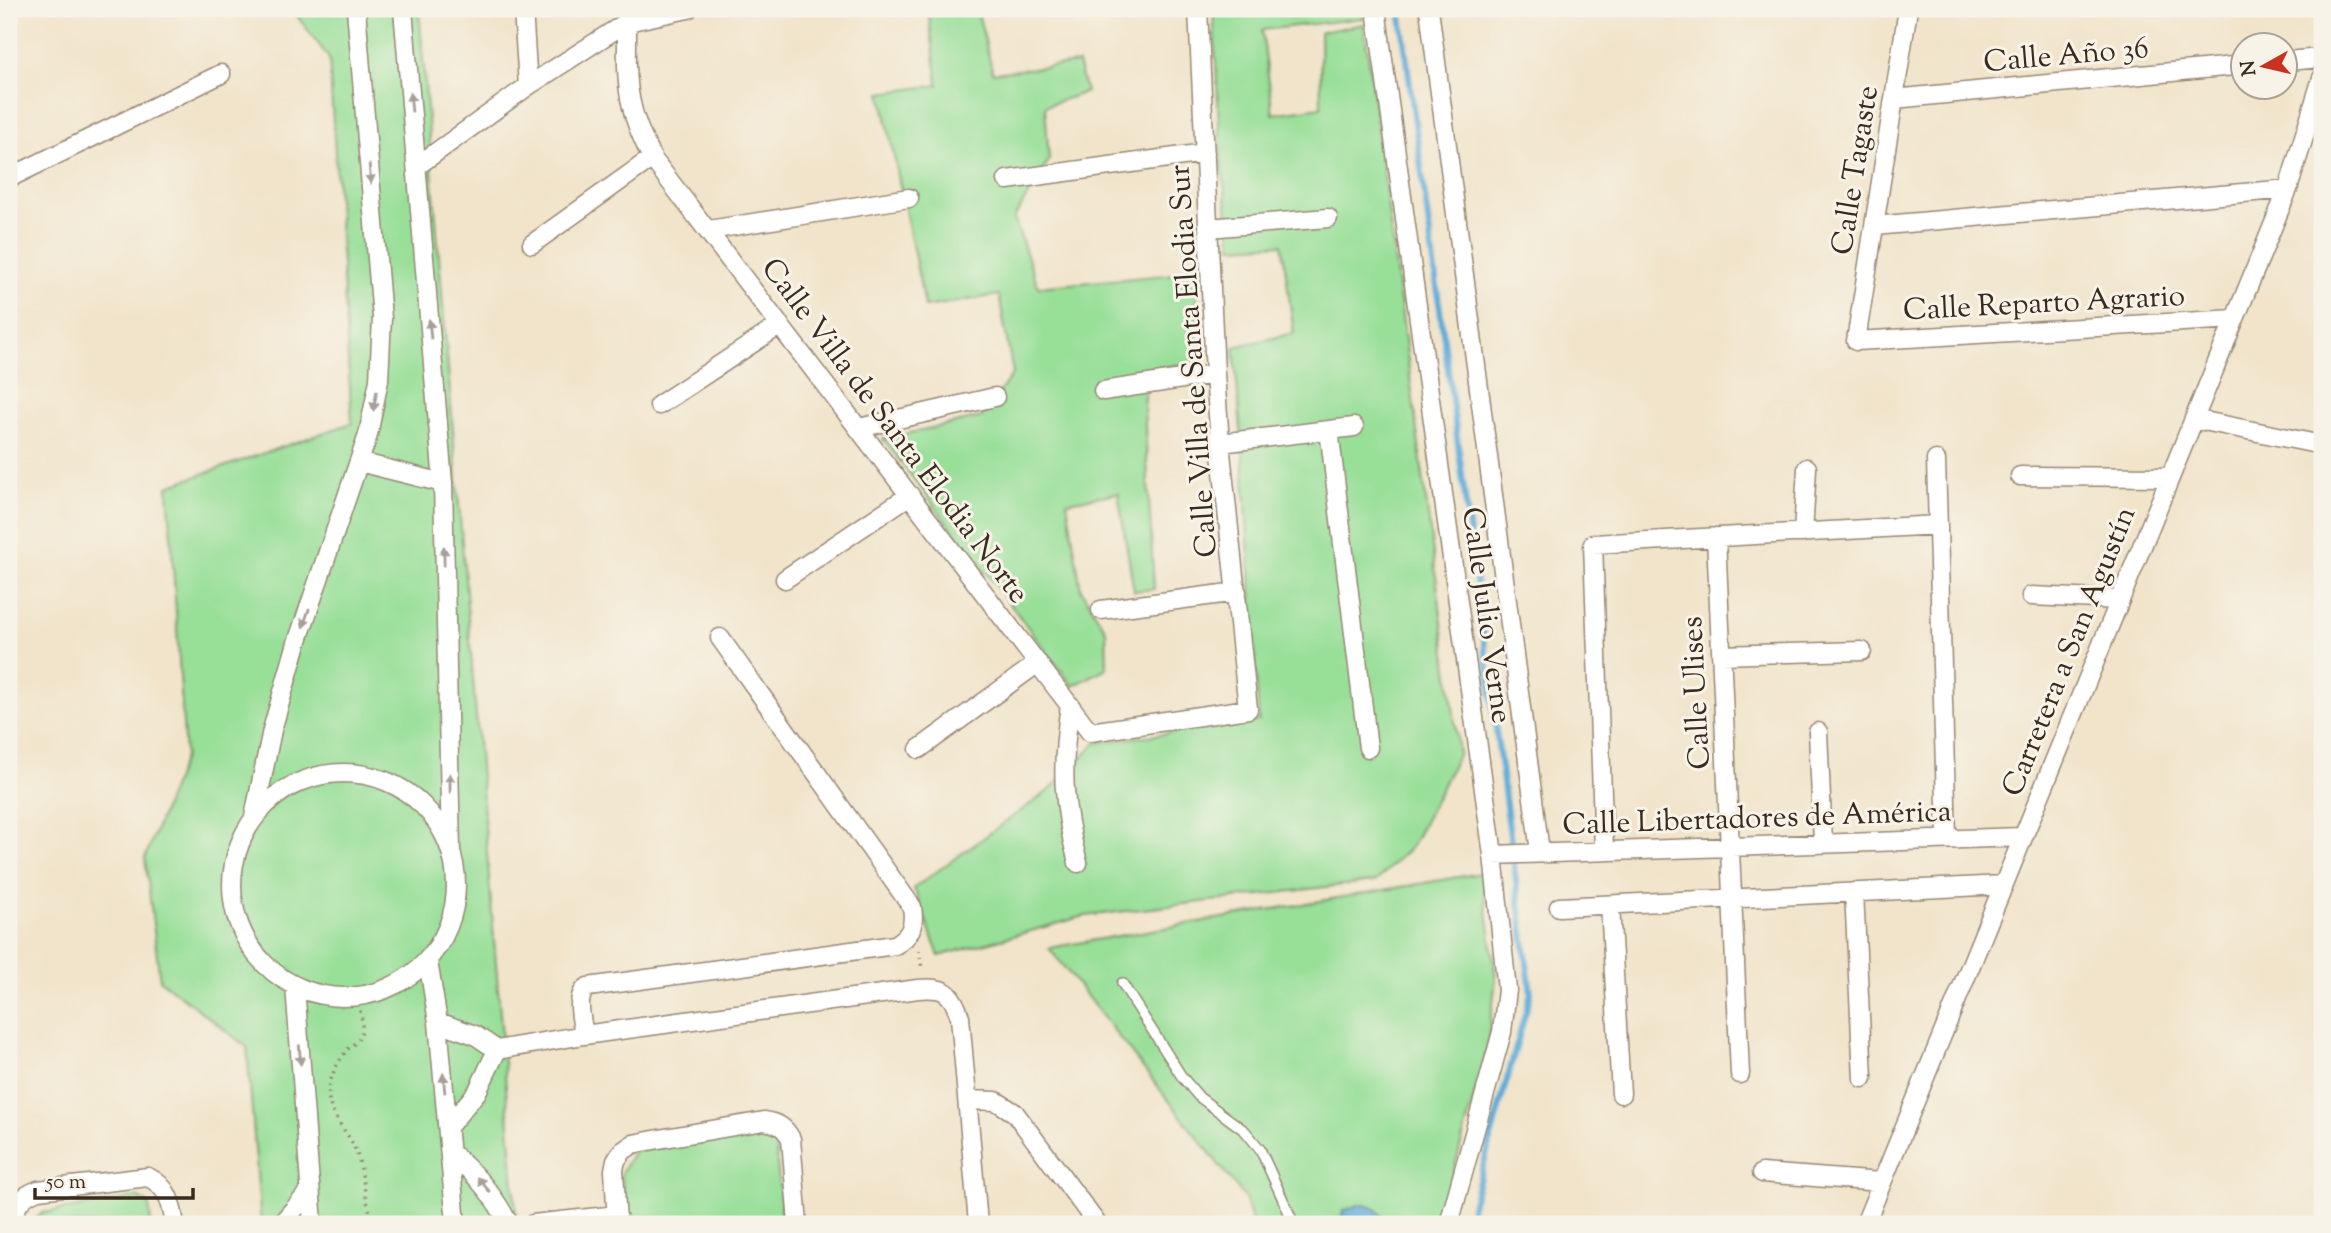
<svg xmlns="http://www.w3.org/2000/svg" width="2331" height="1233" viewBox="0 0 2331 1233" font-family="'Sorts Mill Goudy',serif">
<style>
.green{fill:#98df98;stroke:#6a845b;stroke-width:2}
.water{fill:#5facd8;stroke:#4d6b7b;stroke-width:2}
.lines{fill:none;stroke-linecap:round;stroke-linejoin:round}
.stream{stroke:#5facd8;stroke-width:6}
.lane-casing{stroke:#968774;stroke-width:12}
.street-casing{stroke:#968774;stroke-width:21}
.path{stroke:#968774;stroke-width:3.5;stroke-dasharray:2 5;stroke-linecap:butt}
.lane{stroke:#fff;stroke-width:9}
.street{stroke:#fff;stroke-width:18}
.oneway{fill:#a79f9a}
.labels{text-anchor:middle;stroke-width:6;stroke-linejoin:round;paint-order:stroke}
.street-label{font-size:30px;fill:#3b2a1e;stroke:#f7f3e8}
</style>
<rect width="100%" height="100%" fill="#f7f3e8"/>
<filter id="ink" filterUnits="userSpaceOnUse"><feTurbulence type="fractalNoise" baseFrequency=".0143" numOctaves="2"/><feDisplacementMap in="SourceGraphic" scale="14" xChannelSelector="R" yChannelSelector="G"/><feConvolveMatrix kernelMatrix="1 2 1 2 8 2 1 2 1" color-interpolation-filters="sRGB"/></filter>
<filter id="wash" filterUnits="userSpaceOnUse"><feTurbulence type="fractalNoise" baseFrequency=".00686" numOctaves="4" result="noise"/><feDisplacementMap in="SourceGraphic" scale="28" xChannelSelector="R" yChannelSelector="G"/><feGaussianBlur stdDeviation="1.57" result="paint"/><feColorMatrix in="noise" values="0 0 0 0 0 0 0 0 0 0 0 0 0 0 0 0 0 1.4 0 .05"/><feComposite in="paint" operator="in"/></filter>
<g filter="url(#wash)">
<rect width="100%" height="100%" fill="#f1e4ca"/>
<path class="green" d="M292,9H419L517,1224H261L247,1047L160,980L145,858L185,755L168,486L352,423L329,58Z
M928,9H977L993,73L1078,63L1086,92L1045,106L1049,160L1014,218L1038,287L1197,272V362L1147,370L1144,408L1154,589L1134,591L1118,493L1067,502L1081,590L1106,630L1107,668L1073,686L883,439L982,417L1013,373L999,295L925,307L881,93L938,85Z
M1213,9H1362L1364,18L1262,30L1273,114L1321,107L1320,32L1364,24L1459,753L1412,846L1376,881L1085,916L939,956L914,888L1051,789L1096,743L1259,721L1243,456L1234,347L1294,333L1282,244L1232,247L1221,158Z
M1482,873L1496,978L1487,1050L1439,1224H1253L1245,1198L1049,948Z
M766,1133L775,1141L783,1224H628L621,1173L634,1151Z
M137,1197L149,1204L151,1224H33L34,1220L42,1213Z"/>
<path class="water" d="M1361,1204L1374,1208L1390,1224H1340L1343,1211Z"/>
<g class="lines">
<path class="stream" d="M1400,9L1531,993L1467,1224"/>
</g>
</g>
<g filter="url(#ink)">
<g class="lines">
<defs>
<path id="lane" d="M1122,983L1182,1077L1199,1097L1245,1131L1260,1149L1294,1224"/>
<path id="street" d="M403,9L443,483L451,851
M523,9L528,86
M627,9C628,41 624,76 632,107C636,125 644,142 652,158L1090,732L1248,709L1220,443L1215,374L1198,9
M1376,9L1493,855L1507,990L1502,1032L1449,1224
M1429,9L1540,852
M1908,9L1856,341L2235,319
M2286,61L2322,58
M1894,99L2244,65
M417,166L528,86L627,22L688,9
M9,178L221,74
M1007,180L1205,153
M1874,226L2288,189
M1208,228L1328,218
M709,230L909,198
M532,244L652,158
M1103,391L1215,374
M659,405L780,325
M2194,419L2322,445
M859,428L995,397
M1329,430L1368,748
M1220,443L1354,427
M1936,460L1947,838
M359,462L443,483
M2020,476L2170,477
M1803,533L1807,468
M1716,537L1740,1074
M785,579L910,495
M2031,596L2120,600
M1101,610L1237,592
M1721,655L1862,651
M1070,705C1061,766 1062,803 1078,863
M1818,732L1823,842
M919,749L1038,663
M232 885a112 112 0 1 1 224 0a112 112 0 1 1-224 0Z
M254,817L272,730L297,643L368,435L379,380L382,318L356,9
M1604,850L1593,544L1938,525
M1493,855L2022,837
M1854,892L1863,1078
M1610,905L1621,1094
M1559,907L2003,885
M428,961L438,1022L456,1224
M295,986L313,1224
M438,1022L475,1035L497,1050L584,1035L918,989C945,987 951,991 960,1017L978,1224
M584,1035C582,1020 574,996 588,987L895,945C911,936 915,925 912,907L720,638
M968,1100L996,1101L1015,1113L1097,1224
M448,1127L477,1092L497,1050
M451,1153C476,1174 494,1195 509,1224
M1762,1173L1881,1182
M13,1224C15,1205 20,1197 38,1190L148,1177C169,1187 171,1203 175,1224
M281,1224L310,1191
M533,1224L617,1215
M617,1224L614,1170L616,1160L623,1151L633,1144L659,1139L764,1121C778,1123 785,1127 791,1139L798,1224
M1865,1224L2288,189L2322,78"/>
</defs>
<use href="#lane" class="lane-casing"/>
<use href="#street" class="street-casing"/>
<path class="path" d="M919,950L922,969
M357,997C359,1007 363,1019 362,1029C362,1039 353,1044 347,1050C339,1060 330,1076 329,1089C325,1114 349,1130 356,1152C365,1175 363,1201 375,1224"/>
<use href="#lane" class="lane"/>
<use href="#street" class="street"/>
</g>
<defs><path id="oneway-solid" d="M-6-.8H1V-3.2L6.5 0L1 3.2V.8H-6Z" transform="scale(1.75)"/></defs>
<g class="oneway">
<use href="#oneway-solid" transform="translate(411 102) rotate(-95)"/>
<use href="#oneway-solid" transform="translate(370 174) rotate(85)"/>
<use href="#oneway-solid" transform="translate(430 329) rotate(-95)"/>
<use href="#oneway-solid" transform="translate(375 401) rotate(100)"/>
<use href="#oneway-solid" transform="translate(444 556) rotate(-91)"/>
<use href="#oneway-solid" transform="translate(306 618) rotate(109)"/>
<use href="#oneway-solid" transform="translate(450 783) rotate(-91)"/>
<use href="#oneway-solid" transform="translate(300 1055) rotate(86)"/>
<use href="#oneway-solid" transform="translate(444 1083) rotate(-95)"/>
<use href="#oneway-solid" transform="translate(484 1185) rotate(-130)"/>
</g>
</g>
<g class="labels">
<g class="street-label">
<text transform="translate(2066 54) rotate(-5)" y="10">Calle Año 36</text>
<text transform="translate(1854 170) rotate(-81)" y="10">Calle Tagaste</text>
<text transform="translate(2044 302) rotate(-3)" y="10">Calle Reparto Agrario</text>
<text transform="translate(1192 361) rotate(-94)" y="10">Calle Villa de Santa Elodia Sur</text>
<text transform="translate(896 430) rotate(53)" y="10">Calle Villa de Santa Elodia Norte</text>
<text transform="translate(1488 615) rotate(82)" y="10">Calle Julio Verne</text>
<text transform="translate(2068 651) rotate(-68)" y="10">Carretera a San Agustín</text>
<text transform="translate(1695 693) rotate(-93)" y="10">Calle Ulises</text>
<text transform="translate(1757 817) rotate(-2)" y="10">Calle Libertadores de América</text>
</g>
</g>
<rect width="2331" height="1233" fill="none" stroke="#f7f3e8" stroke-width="35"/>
<g transform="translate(2264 66) rotate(262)"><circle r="33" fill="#f7f3e8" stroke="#aca397" stroke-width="2"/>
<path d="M0-5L12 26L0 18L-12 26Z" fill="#c8321e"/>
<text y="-10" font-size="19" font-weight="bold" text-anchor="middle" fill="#3b2a1e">N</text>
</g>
<path d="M35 1188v10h158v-10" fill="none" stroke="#3b2a1e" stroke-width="3.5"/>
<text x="46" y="1188" font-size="21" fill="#3b2a1e" stroke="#f7f3e8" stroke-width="5" paint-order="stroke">50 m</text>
</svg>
